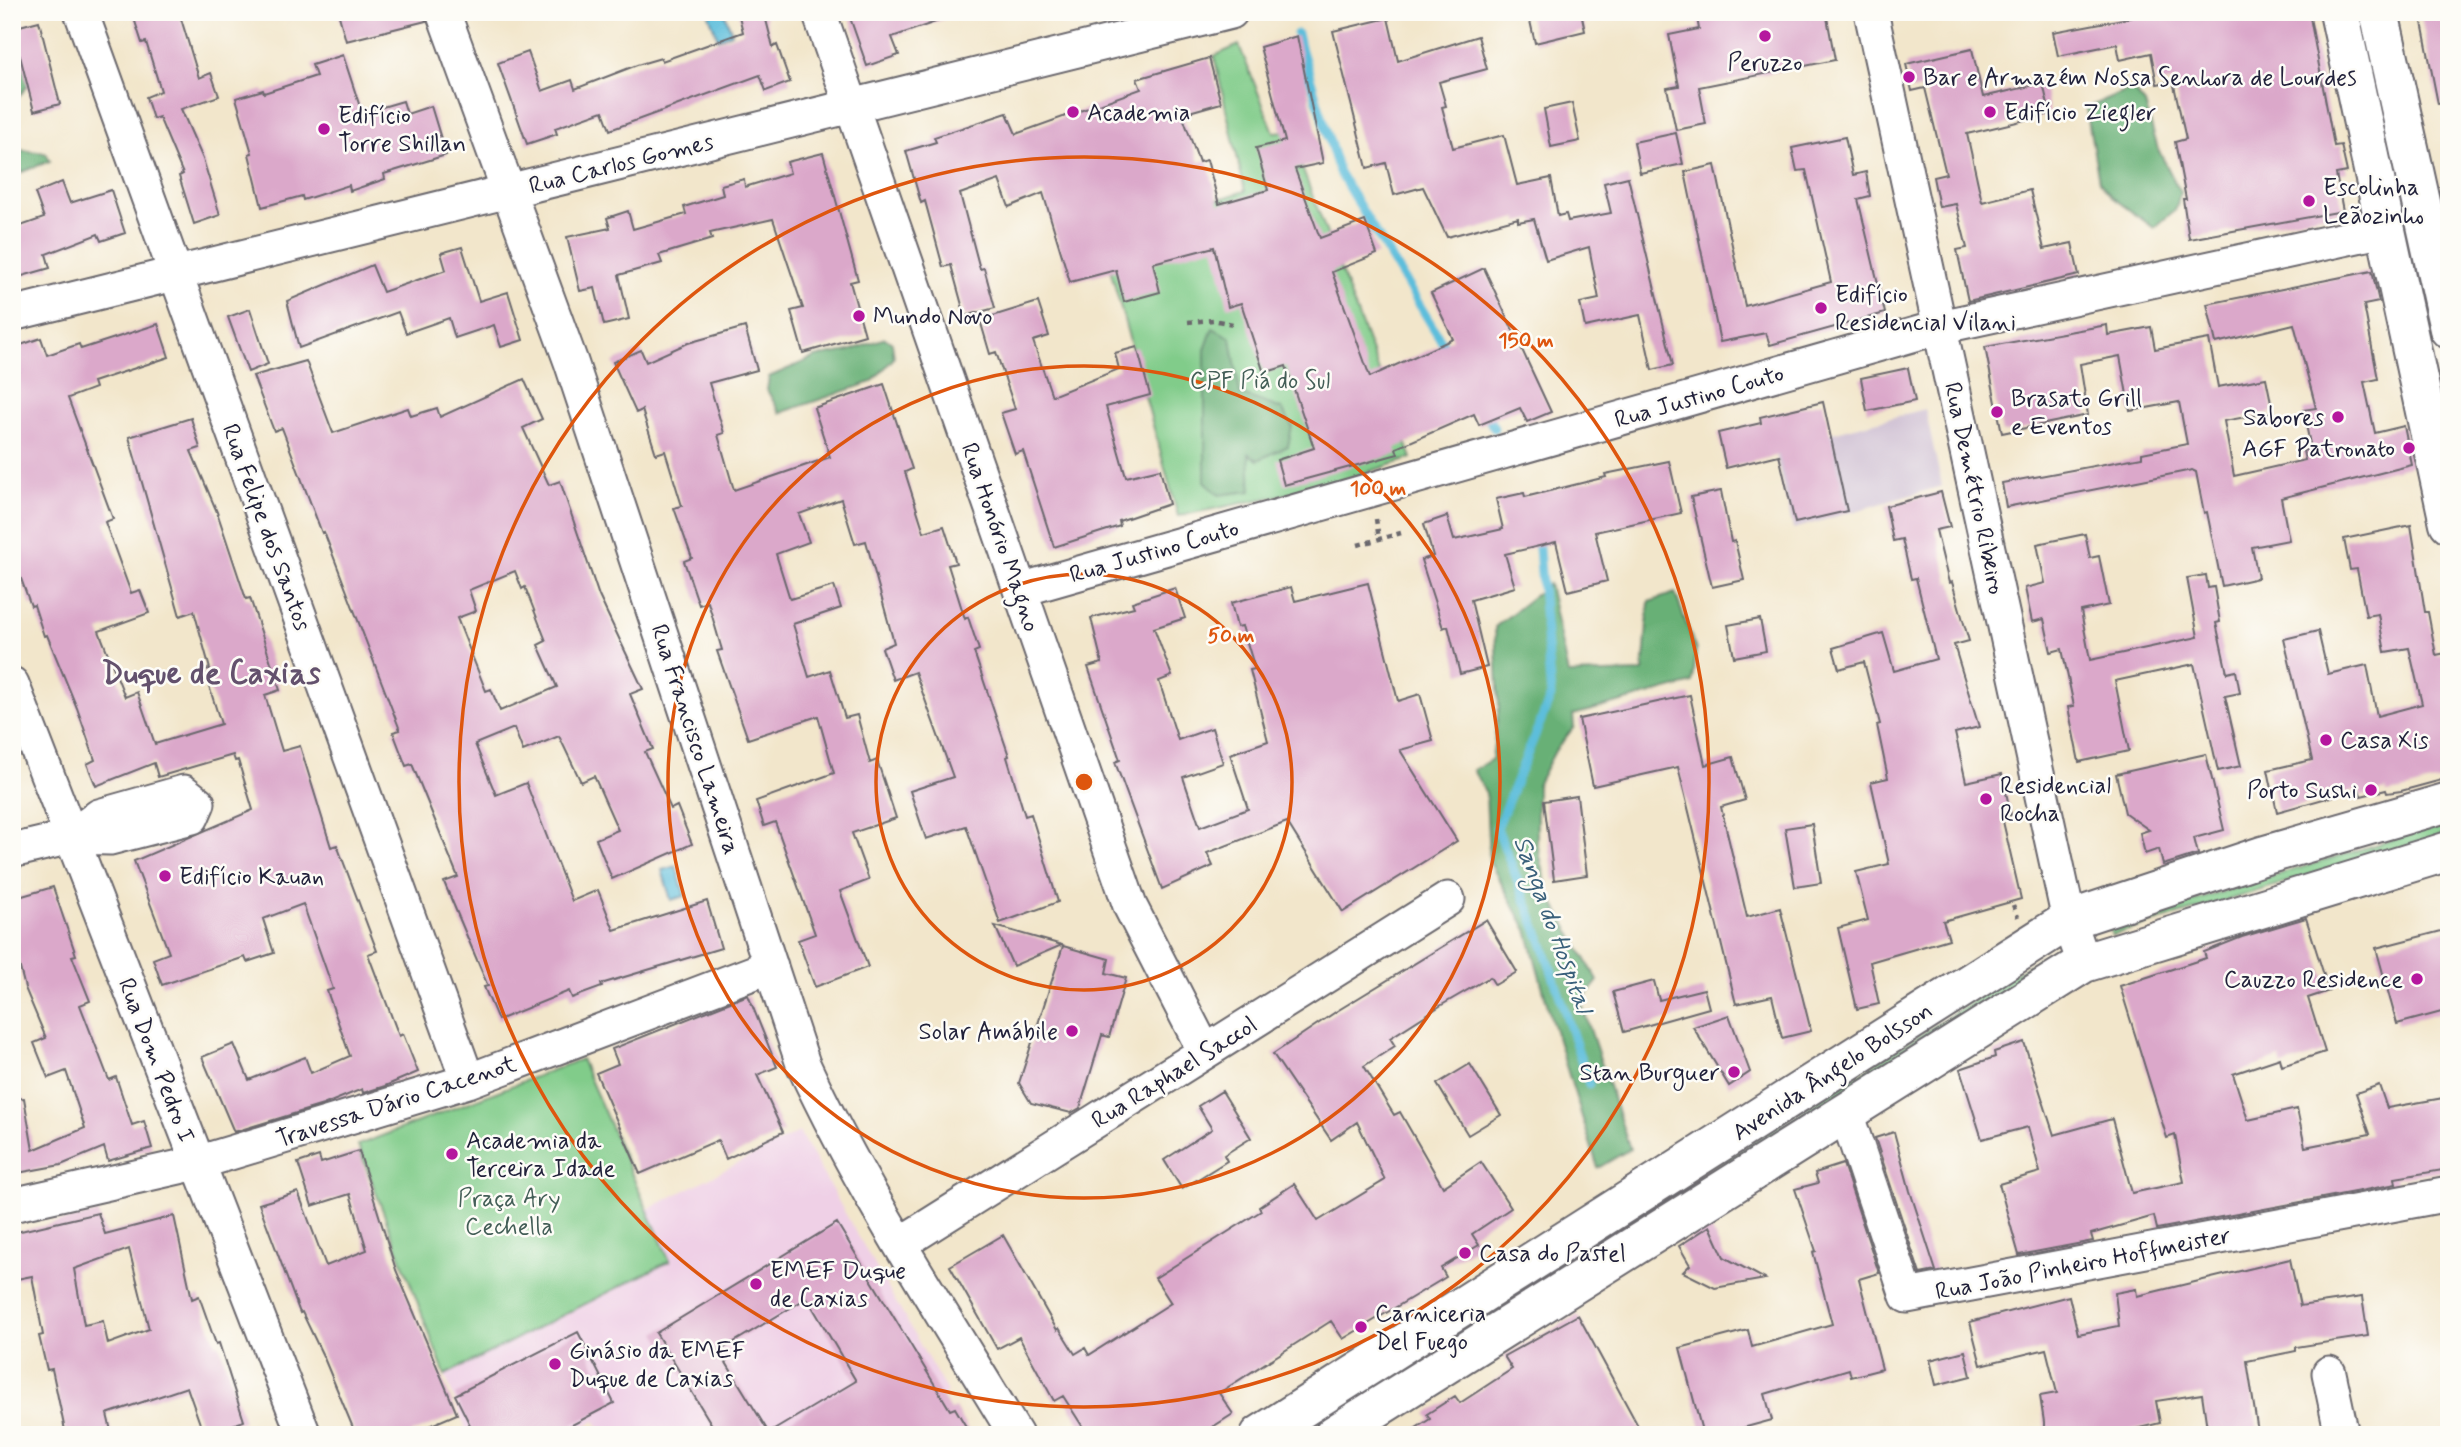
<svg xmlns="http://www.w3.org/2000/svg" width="2461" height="1447" viewBox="0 0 2461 1447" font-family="Mynerve,sans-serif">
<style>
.built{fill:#efd0e6}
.industrial{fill:#cdbed2}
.green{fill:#81cc8a;stroke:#527762;stroke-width:2}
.forest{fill:#68b076;stroke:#456958;stroke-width:2}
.water{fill:#5dbedb;stroke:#40708b;stroke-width:2}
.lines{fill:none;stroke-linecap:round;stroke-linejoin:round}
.stream{stroke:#5dbedb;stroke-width:9}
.building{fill:#dba8ca;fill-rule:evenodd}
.minor-casing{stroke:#6b676d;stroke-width:37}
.major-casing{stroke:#6b676d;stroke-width:42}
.path{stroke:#6b676d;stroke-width:4.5;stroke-dasharray:5 5;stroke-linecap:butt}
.minor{stroke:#fff;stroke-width:33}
.major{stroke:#fff;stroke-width:38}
.ring{fill:none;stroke:#de560e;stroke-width:3.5}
.poi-dot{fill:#b5179e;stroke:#fdfcf7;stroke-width:2.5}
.labels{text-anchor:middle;stroke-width:5;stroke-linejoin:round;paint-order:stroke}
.poi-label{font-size:24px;fill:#22223b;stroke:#fdfcf7;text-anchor:start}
.street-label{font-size:24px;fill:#22223b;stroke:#fdfcf7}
.park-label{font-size:24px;fill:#435e57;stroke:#fdfcf7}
.water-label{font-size:26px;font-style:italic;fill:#3a607b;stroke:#fdfcf7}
.district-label{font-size:32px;font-weight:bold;fill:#63516d;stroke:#fdfcf7}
.centre{fill:#de560e;stroke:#fdfcf7;stroke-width:3.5}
.ring-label{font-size:21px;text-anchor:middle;font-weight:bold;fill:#de560e;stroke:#fdfcf7;stroke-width:5;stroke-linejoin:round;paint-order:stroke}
</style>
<rect width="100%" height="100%" fill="#fdfcf7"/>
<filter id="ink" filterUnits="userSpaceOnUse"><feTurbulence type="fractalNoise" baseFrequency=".0143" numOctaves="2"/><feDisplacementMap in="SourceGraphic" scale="14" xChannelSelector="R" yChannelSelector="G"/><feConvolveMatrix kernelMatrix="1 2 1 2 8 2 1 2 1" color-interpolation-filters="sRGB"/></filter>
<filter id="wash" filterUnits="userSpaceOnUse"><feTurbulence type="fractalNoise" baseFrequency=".00686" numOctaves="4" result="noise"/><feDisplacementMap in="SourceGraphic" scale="28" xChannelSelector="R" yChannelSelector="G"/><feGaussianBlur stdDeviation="1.57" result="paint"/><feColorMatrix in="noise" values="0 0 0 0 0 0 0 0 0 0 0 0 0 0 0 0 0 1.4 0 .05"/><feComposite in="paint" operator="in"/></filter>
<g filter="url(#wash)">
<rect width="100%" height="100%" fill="#f2e6cb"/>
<path class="built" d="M799,1132L947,1392L879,1435H605L595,1421L565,1435H468L445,1375L670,1261L646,1210Z"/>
<path class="industrial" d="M1925,409L1942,486L1793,529L1774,448Z"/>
<path class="green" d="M1239,45L1274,132L1288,131L1412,458L1317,488L1178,516L1101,236L1245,191L1214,56Z
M2449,822V833L2112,935L2109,927Z
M2055,948L2060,950L2061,957L2013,984L1615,1235L1611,1234Z
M581,1059L670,1261L445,1375L358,1145Z"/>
<path class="forest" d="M33,62V79L12,105V66Z
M2132,89L2145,104L2158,149L2180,192L2176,209L2154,228L2112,197L2099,181L2086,108Z
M12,149L46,153L50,161L12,176Z
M1213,328L1231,338L1240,394L1282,409L1292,426L1288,446L1258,460L1249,454L1251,491L1219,495L1205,481V350Z
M885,338L892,343L894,358L872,382L780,413L767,390L769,377L815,357L849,351Z
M1549,584L1568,674L1643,672L1649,602L1675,593L1696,650L1693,683L1573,715L1574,727L1555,751L1537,785V842L1548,893L1598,981L1581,1002L1630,1149L1598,1168L1551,1018L1527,930L1489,861L1486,793L1473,770L1492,759L1499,707L1495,627Z"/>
<path class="water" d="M708,12H724L732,33L718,39Z
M676,866L685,896L671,900L662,870Z"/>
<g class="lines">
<path class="stream" d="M1297,34L1339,172L1448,352
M1484,411L1494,428
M1538,536L1551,696L1497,828L1543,945L1589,1084"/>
</g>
<g id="blocks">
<path class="building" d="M132,12H179L199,78L211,73L219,96L181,109L203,159L220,215L194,224L179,176L183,174L159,117L153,119L146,97L161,91L146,42L142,43Z
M338,12H424L426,21L346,41Z
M738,12H764L773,47L777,45L790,82L766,91L760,75L610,130L603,111L555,128L557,134L527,144L498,63L528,52L542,91L572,80L575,89L637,65L661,58L662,61L743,32Z
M848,12H952L953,16L892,37L899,55L867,66Z
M1528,12H1581L1585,31L1535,43Z
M1696,12H1826L1835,60L1699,87L1706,124L1676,130L1667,88L1679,86L1669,35L1699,29Z
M2160,12H2309L2334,146L2341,145L2347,172L2336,174L2343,211L2189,239L2183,199H2186L2175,142L2186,139L2173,81L2157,84L2151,53L2120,60L2117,44L2058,56L2053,32Z
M2420,12H2449V103L2438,104Z
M1388,18L1398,61L1478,36L1487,69L1439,82L1446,106L1442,107L1453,148L1504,135L1517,185L1551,178L1558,216L1566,214L1568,221L1611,213L1604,183L1628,177L1673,365L1652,370L1640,315L1585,327L1580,303L1599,299L1589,247L1546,260L1534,219L1518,222V218L1447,237L1423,187L1394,195L1386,163L1367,168L1333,31Z
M39,21L60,104L34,111L20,56L16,57L12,28Z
M1297,36L1323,163L1295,169L1320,238L1365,221L1377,254L1332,272L1370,377L1453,339L1431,293L1484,268L1551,412L1527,422L1520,408L1479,425L1474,414L1396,448L1398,454L1284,485L1277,460L1314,448L1286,366L1264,373L1241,303L1228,307L1214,247L1153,263L1160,292L1124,302L1116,270L1070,282L1043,193L1009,207L999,180L960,194L980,269L984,268L995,308L965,316L951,265L943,267L925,201L921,203L906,151L936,142L934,137L1007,113L1016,134L1141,89L1137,79L1209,58L1221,103L1182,114L1199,162L1207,160L1219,204L1268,190L1256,148L1285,141L1260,47Z
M1972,49L1983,97L2043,83L2050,114L1967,134L1982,202L2030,190L2044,249L2072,243L2079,275L1968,301L1957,250L1967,248L1956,204L1939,207L1933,177L1946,174L1925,88L1912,91L1906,64Z
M343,55L362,113L403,101L407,114L431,106L446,155L384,174L385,179L350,191L349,185L303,200L302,196L262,207L249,154L252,153L236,98L263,90L264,93L316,76L312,65Z
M1572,103L1580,141L1551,147L1544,109Z
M1676,133L1683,164L1640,173L1634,142Z
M1845,137L1853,175L1866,172L1870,196L1858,199L1885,313L1770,345L1766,333L1720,342L1685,172L1715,165L1745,306L1831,282L1806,170L1797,171L1792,148Z
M823,153L858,280L850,282L865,335L803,353L791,311L803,308L773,219L710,233L712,239L659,255L662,263L619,275L629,319L604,325L595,288L580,291L567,237L610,228L607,218L628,211L633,229L686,214L684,207L723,195L721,185L744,179L745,187L790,173L787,162Z
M62,182L70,203L111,190L125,233L101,241L98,234L46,254L50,268L12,279V229L44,218L35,193Z
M462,247L479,301L508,292L523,340L501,347L494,325L455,338L449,318L406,333L398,312L299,348L287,301L372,265L383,292L446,270L441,253Z
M2372,271L2379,302L2364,305L2378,379L2364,382L2375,433L2404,426L2412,465L2281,498L2289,540L2252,547L2258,578L2222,586L2207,512L2204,513L2196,472L2192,470L2006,507L2002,483L2142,457V453L2187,444L2179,402L2130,411L2120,356L2080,364L2088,415L2002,433L1985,347L2107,325L2108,335L2151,327L2155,349L2209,339L2218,387L2266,378L2273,412L2224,421L2234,476L2305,460L2303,451L2311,449L2303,410L2316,408L2294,324L2216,343L2207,304Z
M1038,302L1049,336L1033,341L1052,396L1119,369L1115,353L1137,347L1150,395L1106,407L1126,477L1160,469L1169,504L1119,521L1120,526L1054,547L1023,451L1015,454L1001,413L1015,409L996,352L990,354L980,320Z
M250,309L268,364L248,372L228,317Z
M158,324L169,357L93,382L95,388L68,398L113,519L105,522L131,593L140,590L149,613L99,631L125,697L137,692L155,744L221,724L204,670L210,669L194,611L180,616L129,437L191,418L200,448L191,451L217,512L246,599L250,598L280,690L265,695L282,751L300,746L331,847L337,845L377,951L368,954L399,1036L403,1034L418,1072L385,1086L363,1093L362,1089L323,1105L234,1132L202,1057L234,1044L249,1080L305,1057L311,1073L350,1056L327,991L333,989L303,904L263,919L274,953L247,962L245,957L162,985L153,959L169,953L134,861L253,810L238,760L235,761L233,755L158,777L154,763L96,786L87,764L95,760L77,708L47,635L44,636L34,605L31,606L12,554V348L41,338L47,355L79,344L81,349Z
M745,327L757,370L709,383L724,433L718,435L734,490L830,457L814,408L884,384L912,469L905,472L924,532L944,526L956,563L948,565L965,619L968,617L979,650L974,652L1009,756L1007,757L1025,816L1031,814L1058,902L1000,923L966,826L926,839L910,791L953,777L915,672L893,680L882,648L894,643L866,541L855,544L841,499L799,514L809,542L776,554L790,599L834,586L841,608L793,624L809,677L830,670L845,718L857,715L870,763L877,760L896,818L852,833L869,880L840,891L868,967L815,987L798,940L815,934L775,822L764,826L756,801L834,773L818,716L748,739L717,651L722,650L708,602L699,605L684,561L692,558L674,508L682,506L665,451L656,454L642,410L636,413L613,362L641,350L646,362L688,343Z
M306,361L333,433L408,408L411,416L437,408L440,417L524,379L542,419L523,428L549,485L560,481L599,596L643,689L630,694L653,749L645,752L671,809L677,806L692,844L612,879L596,839L618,830L594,776L581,782L559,736L523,751L514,728L475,744L496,795L526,783L572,901L598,890L614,930L707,901L721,948L601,984L602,987L572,998L569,991L498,1020L484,987L488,986L444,882L458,877L412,764L406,766L393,732L400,730L324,532L322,533L282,428L274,431L253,376ZM515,571L522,589L525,587L546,641L538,645L557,687L500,711L491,689L486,691L457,618L476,611L469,590Z
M1908,368L1915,401L1867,411L1861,378Z
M1823,402L1847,511L1795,523L1779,455L1726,468L1718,433L1761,423L1760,417Z
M1669,461L1681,513L1595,532L1607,581L1568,591L1556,542L1505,554L1515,587L1471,600L1487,667L1460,674L1448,626L1443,628L1421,560L1433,556L1424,524L1447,516L1454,540L1503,529L1496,499L1524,493L1525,497L1606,477L1605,474Z
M1721,491L1731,542L1735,541L1744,580L1712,587L1691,497Z
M1941,492L1950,527L1936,530L1949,583L1952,582L1969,641L1954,645L1979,727L1955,733L1966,782L2002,774L2011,815L2002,817L2021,899L1943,921L1949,939L1870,962L1879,1004L1857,1009L1838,928L1868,920L1856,872L1889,864L1871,782L1888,778L1877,725L1880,724L1864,662L1839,669L1833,648L1883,633L1894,671L1936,659L1916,578L1911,579L1902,539L1893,541L1886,506Z
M2411,525L2425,612H2428L2436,655L2446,653L2449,667V778L2401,791L2387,793L2386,790L2361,796L2359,789L2277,812L2268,770L2312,760L2284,639L2318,631L2328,674L2367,665L2377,716L2422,704L2409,648L2385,652L2378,614L2366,616L2357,569L2350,570L2344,539Z
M2085,534L2090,558L2099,556L2109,605L2081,611L2090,660L2198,637L2187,578L2206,575L2208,588L2214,587L2220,622L2216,623L2227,673L2236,671L2240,693L2225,696L2241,766L2218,771L2194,664L2115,681L2129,751L2079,762L2068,707L2074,706L2062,649L2051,652L2044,619L2032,622L2025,588L2045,583L2037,544Z
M1368,583L1398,701L1420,694L1433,741L1400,750L1457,841L1343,912L1287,822L1207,853L1213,866L1162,889L1115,762L1120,760L1088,667L1102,663L1091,618L1134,607L1132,602L1175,588L1185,618L1154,628L1172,676L1159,681L1178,740L1212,728L1223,763L1183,777L1200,827L1248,809L1230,754L1268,741L1250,670L1255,669L1242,626L1237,627L1231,603L1291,587L1295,601Z
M1760,619L1766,651L1734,657L1728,625Z
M1690,695L1705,765L1733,757L1745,800L1721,807L1747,917L1780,908L1811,1031L1782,1038L1772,996L1736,1004L1678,767L1593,786L1579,719Z
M2206,754L2224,830L2194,838L2198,854L2163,865L2159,849L2145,854L2140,833L2149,830L2125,813L2116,774Z
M1577,796L1587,875L1554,880L1544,801Z
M1812,824L1821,883L1795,887L1785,828Z
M53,887L76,955L72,956L90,1001L80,1005L109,1080L116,1077L132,1125L144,1121L152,1148L108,1161L104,1147L61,1165L12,1174V1099L24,1098L33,1150L85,1128L66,1071L48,1078L34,1043L46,1038L25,988L14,944L18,942L12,921V899Z
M2306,918L2329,991L2308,998L2325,1052L2282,1066L2280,1058L2233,1074L2248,1120L2297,1109L2305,1147L2370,1134L2356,1093L2379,1085L2387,1108L2449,1097V1169L2395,1178L2396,1184L2365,1190L2157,1229L2154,1216L2091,1234L2093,1241L2019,1255L1999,1184L2040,1172L2028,1127L1982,1139L1960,1069L1995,1057L1994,1052L2024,1042L2054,1135L2112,1119L2132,1193L2184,1182L2175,1135L2167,1138L2120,986L2206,958L2204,952L2242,937Z
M1486,920L1517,972L1495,985L1490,977L1440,1006L1390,1038L1395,1046L1364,1066L1394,1115L1400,1112L1443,1187L1481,1162L1511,1208L1472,1234L1479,1245L1441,1268L1446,1277L1343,1339L1331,1321L1219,1393L1233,1414L1200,1435H1088L1063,1396L1054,1401L1019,1337L997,1349L950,1266L1003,1235L1057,1330L1059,1328L1075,1354L1085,1348L1089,1355L1171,1303L1155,1278L1261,1211L1259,1207L1294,1184L1318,1221L1385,1180L1357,1122L1331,1140L1273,1054L1337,1011Z
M995,926L1062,945L1013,966Z
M2449,929V1010L2397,1024L2376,948Z
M1063,946L1109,959L1106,973L1126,978L1109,1037L1102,1035L1080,1108L1071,1113L1031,1103L1019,1083Z
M1654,981L1659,1000L1704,989L1709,1008L1624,1032L1613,992Z
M748,995L777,1067L757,1075L783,1132L726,1159L718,1140L640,1174L596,1073L618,1064L612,1049Z
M1729,1015L1750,1072L1729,1086L1693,1027Z
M1470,1064L1501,1115L1468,1135L1437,1084Z
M1222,1091L1251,1138L1224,1155L1227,1161L1182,1189L1164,1160L1212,1129L1198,1106Z
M1894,1132L1910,1191L1936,1271L1920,1274L1875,1138Z
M359,1151L396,1270L457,1414L408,1435H356L324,1358L302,1312L300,1313L259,1204L298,1192L326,1266L367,1250L350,1194L312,1206L298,1163L319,1156L321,1163Z
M1843,1164L1879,1273L1859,1279L1882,1369L1851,1377L1849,1369L1765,1394L1772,1420L1717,1435H1703L1680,1348L1748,1330L1752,1347L1832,1324L1813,1252L1816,1251L1795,1189L1818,1183L1815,1173Z
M98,1213L105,1234L174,1216L192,1299L199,1296L216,1344L219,1343L244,1421L204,1435L187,1387L107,1414L112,1435H66L52,1369L47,1370L39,1336L43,1335L32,1276L12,1280V1233ZM129,1249L149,1329L108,1344L103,1321L84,1325L74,1269Z
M837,1223L950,1410L955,1408L971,1435H718L656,1333ZM807,1298L856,1381L769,1433L719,1351Z
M1710,1226L1724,1257L1765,1279L1715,1288L1683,1272L1690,1265L1679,1246Z
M2290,1259L2300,1306L2362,1297L2368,1336L2296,1347V1351L2247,1361L2258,1432L2208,1435L2202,1394L2156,1401L2160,1423L2111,1435H2046L2040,1396L2057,1393L2046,1349L1981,1365L1970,1322L2069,1296L2078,1334L2119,1326L2115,1293L2136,1289L2137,1296Z
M1578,1315L1643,1435H1405L1430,1419L1427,1414L1455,1396L1460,1403L1512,1369L1504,1356Z
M578,1332L614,1403L553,1435H475L455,1395Z
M1965,1351L1971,1376L1936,1385L1930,1360Z"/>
</g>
</g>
<g filter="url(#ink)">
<use href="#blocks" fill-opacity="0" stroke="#6b676d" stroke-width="2"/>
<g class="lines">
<defs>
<path id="minor" d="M81,12L468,1081
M443,12L571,362L803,1064C863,1193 942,1313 1016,1435
M819,12L1130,906L1205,1052
M1871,12L2069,920L2084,963
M12,314L1231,12
M1020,590L1940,327L2385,230
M12,684L304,1435
M12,851L71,837L110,838L192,817L198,803L184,792L99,816L71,837
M1846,1113L1907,1296L2449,1194
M12,1205L197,1163L468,1081L771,966
M900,1244L1448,899
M2329,1373L2342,1435"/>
<path id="major" d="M2339,12L2449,523
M2379,12L2449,329
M1260,1435L2069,920L2262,856L2449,802
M1334,1435L2084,963L2449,851"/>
</defs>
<use href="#minor" class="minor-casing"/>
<use href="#major" class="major-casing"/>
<path class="path" d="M1188,322L1213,320L1233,324
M1376,519L1379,539
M1358,545L1401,533
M2013,905L2018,917"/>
<use href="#minor" class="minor"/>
<use href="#major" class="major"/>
</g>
</g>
<g class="ring">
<circle cx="1084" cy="782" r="208"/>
<circle cx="1084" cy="782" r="416"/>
<circle cx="1084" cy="782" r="625"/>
</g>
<g class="poi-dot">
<circle cx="1765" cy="36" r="7"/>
<circle cx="1909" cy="77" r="7"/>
<circle cx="1073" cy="112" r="7"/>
<circle cx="1990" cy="112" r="7"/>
<circle cx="324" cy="129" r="7"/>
<circle cx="2309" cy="201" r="7"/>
<circle cx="1821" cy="308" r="7"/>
<circle cx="859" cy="316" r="7"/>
<circle cx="1997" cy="412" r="7"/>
<circle cx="2338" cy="417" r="7"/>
<circle cx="2409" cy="448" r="7"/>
<circle cx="2326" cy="740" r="7"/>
<circle cx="2371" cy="790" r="7"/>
<circle cx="1986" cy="799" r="7"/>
<circle cx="165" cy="876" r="7"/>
<circle cx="2417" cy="979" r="7"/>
<circle cx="1072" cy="1031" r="7"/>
<circle cx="1734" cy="1072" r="7"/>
<circle cx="452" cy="1154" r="7"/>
<circle cx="1465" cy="1253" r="7"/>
<circle cx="756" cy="1284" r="7"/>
<circle cx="1361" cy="1327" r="7"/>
<circle cx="555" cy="1364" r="7"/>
</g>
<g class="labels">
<g class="poi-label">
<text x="1765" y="70" text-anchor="middle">Peruzzo</text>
<text x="1923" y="85">Bar e Armazém Nossa Senhora de Lourdes</text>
<text x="1087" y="120">Academia</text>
<text x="2004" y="120">Edifício Ziegler</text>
<text x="338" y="123">Edifício<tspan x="338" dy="28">Torre Shillan</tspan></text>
<text x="2323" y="195">Escolinha<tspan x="2323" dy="28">Leãozinho</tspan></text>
<text x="1835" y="302">Edifício<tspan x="1835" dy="28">Residencial Vilani</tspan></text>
<text x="873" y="324">Mundo Novo</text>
<text x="2011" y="406">Brasato Grill<tspan x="2011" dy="28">e Eventos</tspan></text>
<text x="2324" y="425" text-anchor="end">Sabores</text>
<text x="2395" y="456" text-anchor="end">AGF Patronato</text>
<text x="2340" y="748">Casa Xis</text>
<text x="2000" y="793">Residencial<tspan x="2000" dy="28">Rocha</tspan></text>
<text x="2357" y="798" text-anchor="end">Porto Sushi</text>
<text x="179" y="884">Edifício Kauan</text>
<text x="2403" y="987" text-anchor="end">Cauzzo Residence</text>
<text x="1058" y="1039" text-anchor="end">Solar Amábile</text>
<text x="1720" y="1080" text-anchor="end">Stan Burguer</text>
<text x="466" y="1148">Academia da<tspan x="466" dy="28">Terceira Idade</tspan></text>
<text x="1479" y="1261">Casa do Pastel</text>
<text x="770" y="1278">EMEF Duque<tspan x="770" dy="28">de Caxias</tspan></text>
<text x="1375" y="1321">Carniceria<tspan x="1375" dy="28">Del Fuego</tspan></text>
<text x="569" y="1358">Ginásio da EMEF<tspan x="569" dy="28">Duque de Caxias</tspan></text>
</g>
<g class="street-label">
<text transform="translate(621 163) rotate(-14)" y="8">Rua Carlos Gomes</text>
<text transform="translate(1699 396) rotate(-16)" y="8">Rua Justino Couto</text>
<text transform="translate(1975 488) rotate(78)" y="8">Rua Demétrio Ribeiro</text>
<text transform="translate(267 527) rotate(70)" y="8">Rua Felipe dos Santos</text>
<text transform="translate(1001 537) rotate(71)" y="8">Rua Honório Magno</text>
<text transform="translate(1154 551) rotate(-16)" y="8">Rua Justino Couto</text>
<text transform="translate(696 739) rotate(72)" y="8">Rua Francisco Lameira</text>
<text transform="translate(157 1060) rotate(69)" y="8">Rua Dom Pedro I</text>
<text transform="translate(1832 1071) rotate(-33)" y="8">Avenida Ângelo Bolsson</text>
<text transform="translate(1174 1072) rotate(-32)" y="8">Rua Raphael Saccol</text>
<text transform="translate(396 1101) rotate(-18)" y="8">Travessa Dário Cacenot</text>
<text transform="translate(2083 1263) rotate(-11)" y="8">Rua João Pinheiro Hoffmeister</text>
</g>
<g class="park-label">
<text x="1260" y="388">CPF Piá do Sul</text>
<text x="509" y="1206">Praça Ary<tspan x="509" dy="28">Cechella</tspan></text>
</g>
<g class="water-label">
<text transform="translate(1554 924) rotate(70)" y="9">Sanga do Hospital</text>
</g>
<g class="district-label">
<text x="211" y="683">Duque de Caxias</text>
</g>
</g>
<circle cx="1084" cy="782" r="10" class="centre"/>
<g class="ring-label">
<text x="1526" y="347">150 m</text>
<text x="1378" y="495">100 m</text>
<text x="1231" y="642">50 m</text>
</g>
<rect width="2461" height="1447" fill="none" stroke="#fdfcf7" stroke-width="42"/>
</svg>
